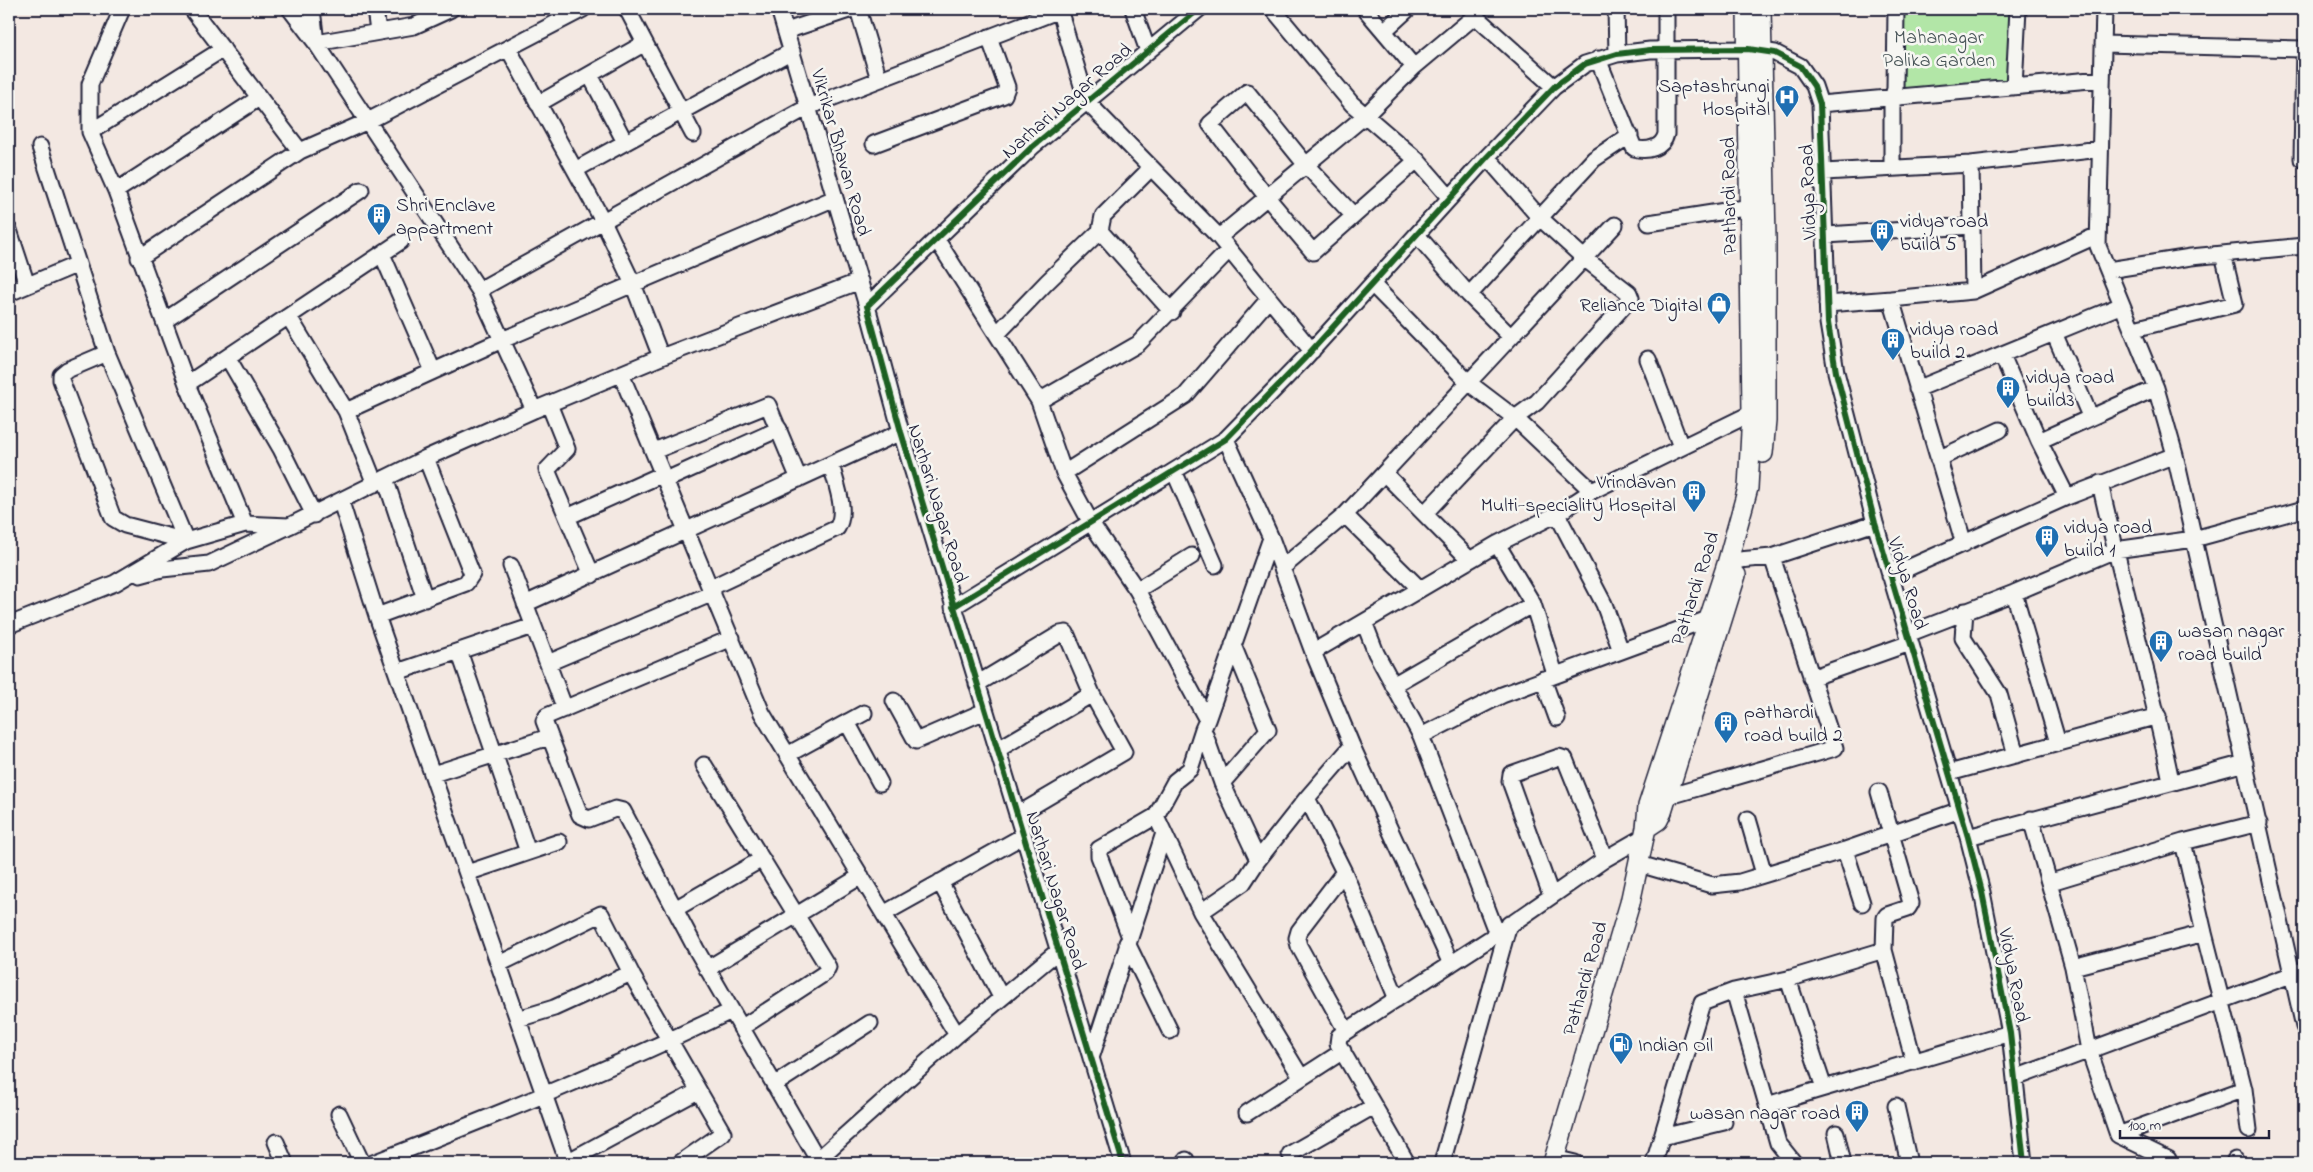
<svg xmlns="http://www.w3.org/2000/svg" width="2313" height="1172" viewBox="0 0 2313 1172" font-family="'Indie Flower',sans-serif">
<style>
.green{fill:#b2e6a7;stroke:#6a8471}
.lines{fill:none;stroke-linecap:round;stroke-linejoin:round}
.minor-casing{stroke:#22223b;stroke-width:19}
.major-casing{stroke:#22223b;stroke-width:22}
.minor{stroke:#f6f6f2;stroke-width:15}
.major{stroke:#f6f6f2;stroke-width:19}
.cycleway-casing{stroke:#f6f6f2;stroke-width:9}
.cycleway{stroke:#1b5e20;stroke-width:6}
.labels{text-anchor:middle;stroke-width:5;stroke-linejoin:round;paint-order:stroke}
.park-label{font-size:20px;fill:#465356;stroke:#f6f6f2}
.poi-label{font-size:20px;fill:#22223b;stroke:#f6f6f2;text-anchor:start}
.street-label{font-size:20px;fill:#22223b;stroke:#f6f6f2}
</style>
<rect width="100%" height="100%" fill="#f3e8e2"/>
<filter id="ink" filterUnits="userSpaceOnUse"><feTurbulence type="fractalNoise" baseFrequency=".02" numOctaves="2"/><feDisplacementMap in="SourceGraphic" scale="10" xChannelSelector="R" yChannelSelector="G"/><feConvolveMatrix kernelMatrix="1 2 1 2 8 2 1 2 1" color-interpolation-filters="sRGB"/></filter>
<g filter="url(#ink)">
<path class="green" d="M1905,9H2009L2007,81L1895,89Z"/>
<g class="lines">
<defs>
<path id="minor" d="M122,9L90,84V132L116,191L187,384L245,524L289,526L426,458L534,410L661,357L860,281
M192,9L300,151
M290,9L316,43L479,290L534,410
M312,9L316,43L414,26L451,9
M375,9L378,32
M627,9L693,134
M779,9L867,306
M858,9L879,79
M1059,9L1087,102L1219,237L1312,351
M1133,9L1148,51
M1273,9L1352,104L1417,160L1450,198
M1365,9L1414,67
M1616,9L1617,54
M2104,9L2098,246L2156,388L2175,455L2304,1027
M1475,16L1554,87
M786,31L852,9
M1384,31L1408,9
M2103,44L2304,49
M508,48L603,221L633,284L661,357
M1598,59L1634,148C1647,152 1663,148 1666,134V9
M590,75L625,142
M2014,87L2018,9
M538,104L645,43
M1820,104L2102,79
M90,132L223,49
M874,144L1004,95L1007,87L989,37
M40,147L107,353L186,541
M2302,159L2304,49
M1971,164L1973,291
M1892,168V99L1895,89L1896,9
M575,170L792,51
M1824,172L1971,164L2100,149
M116,191L259,98
M1353,215L1306,165L1247,92L1210,124L1266,196L1313,252L1417,160
M1649,223L1751,207
M9,230L27,285
M1100,231L1103,216L1151,168
M1417,235L1469,295L1511,337
M1826,235L1972,226
M1219,237L1366,115L1414,67L1475,16L1478,9
M937,240L1039,401L1064,473L1091,523L1137,590L1207,720L1203,729L1222,783L1258,860
M382,254L433,371
M139,258L300,151L368,121L583,9
M2108,270L2191,257L2304,246
M1372,284L1469,383L1515,418L1592,491
M479,290L808,107L1060,10
M9,293L78,264
M1469,295L1594,159L1630,135
M1891,299L1973,291L2098,235
M1827,304L1891,299L1964,544
M289,317L346,411L375,484
M164,321L361,190
M2134,329L2235,304L2223,254
M2054,333L2090,416
M997,334L1047,282L1100,231L1172,312
M107,353L67,370L61,375V380L113,518L125,525L186,541
M2002,355L2039,441L2067,497
M228,358L281,449L314,515
M1648,359L1681,447
M621,374L762,713L957,1035
M187,384L401,241
M1917,389L2122,305
M1039,401L1138,344L1229,250
M549,404L567,449L547,470L592,575
M346,411L502,340L835,198
M1226,439L1271,538L1313,652L1352,746L1451,964
M2039,441L2156,388
M654,451L768,405L799,479
M1938,459L2000,430
M1174,471L1215,565
M1064,473L1185,396L1268,300
M1384,473L1470,560
M385,478L425,599
M666,480L779,429
M2100,483C2122,583 2151,681 2171,781
M341,502L377,616L568,1163
M1425,513L1515,418L1537,402L1631,298L1629,293L1584,258L1539,217L1487,157
M1557,514L1604,604L1621,651
M1345,515L1420,589
M567,517L663,474
M1497,544L1533,604L1555,674
M1728,561L1772,557L1875,523
M511,566L565,709
M1282,568L1345,515L1615,225
M140,575L162,569L209,564L287,527
M1890,576L2067,497L2175,455
M710,588L837,528C848,511 835,482 831,464
M1137,590L1192,556
M2014,593L2058,743
M525,604L901,432
M953,607L1226,439L1304,359L1487,157L1554,87L1585,64L1617,54L1650,50L1748,49L1775,53L1800,66L1814,86L1820,104L1828,323L1836,372L1875,523L1968,837L1982,892L2010,1033L2024,1163
M1965,611L1963,638L1999,694L2016,755
M377,616L466,583L472,574L426,458
M1364,622L1376,653L1421,736L1497,934
M9,625L115,583L186,541L245,524
M1908,634L2014,593L2115,550L2194,539L2304,509
M732,638L547,716L544,721L580,815L589,819L615,809L623,811L696,949L818,1160
M459,651L528,852
M1313,652L1497,544L1557,514L1592,491L1752,413L1761,411
M548,663L713,593
M397,672L533,626
M1811,678L1910,643
M1543,679L1557,718
M977,684L1060,634L1066,633L1092,694L1124,752L1017,815
M1393,685L1533,604
M894,701L916,741L985,711
M1207,720L1271,538
M847,722L880,783
M1421,736L1502,695L1708,619H1716
M997,750L1092,694
M787,755L864,713
M704,765L828,967L825,973L741,1028
M1949,773L2158,716
M433,774L549,737
M1222,783L1268,730L1233,645
M1659,791L1677,794L1835,748L1772,557
M1879,792L1911,903L1908,908L1887,915L1885,918L1884,950L1914,1062
M1307,798L1344,872L1397,999
M1156,816L1201,912L1301,1077
M1748,819L1764,874
M2031,819L2073,967
M1968,837L2245,763
M2183,842L2204,933
M1845,850L1862,903
M1639,864L1712,885L1740,882L1845,850L1960,810
M1344,872L1299,931L1297,938L1299,946L1346,1031
M467,873L559,842
M940,882L1001,997
M2051,882L2183,842L2259,823
M1551,895L1510,781L1511,774L1559,757L1565,759L1605,859
M675,909L762,859
M1201,912L1243,883L1258,860L1307,798L1352,746
M885,913L1023,836
M2204,933L2244,1089L2118,1135L2089,1050L2073,967Z
M1130,937L1099,856V849L1156,816L1175,781L1190,769L1203,729
M1127,943L1170,1031
M499,964L601,914L633,977L723,1133L680,1163
M707,969L861,876
M1788,979L1824,1088
M1734,991L1778,1143L1794,1163
M518,1019L554,1008L631,973
M1091,1058L1164,833
M2015,1078L2304,970
M774,1085L870,1023
M2244,1089L2249,1130
M1767,1105L2010,1033
M1896,1106L1909,1163
M1247,1113L1343,1051
M339,1114L362,1163
M1836,1133L1843,1163
M2118,1135L2168,1159L2169,1163
M1662,1137L1724,1122
M276,1142L285,1163
M1290,1154L1374,1106
M1554,1158L1575,1163
M1186,1160L1187,1163
M2235,1160L2236,1163
M373,1163C494,1116 614,1068 731,1011
M565,1163L698,1091
M814,1163L957,1035L1058,951
M1123,1163L901,432L867,306L1032,147L1199,9
M1407,1163L1338,1044L1339,1036L1497,934L1605,859L1645,836
M1442,1163L1509,924
M1654,1163L1702,1003L1734,991L1788,979L1884,950"/>
<path id="major" d="M1761,9L1766,239V421L1763,453
M1646,828L1658,820L1662,812L1736,575
M1553,1163L1630,903L1646,828L1648,806L1727,564L1748,488L1752,413L1747,9"/>
</defs>
<use href="#minor" class="minor-casing"/>
<use href="#major" class="major-casing"/>
<use href="#minor" class="minor"/>
<use href="#major" class="major"/>
<defs>
<path id="cycleway" d="M953,607L1226,439L1304,359L1487,157L1554,87L1585,64L1617,54L1650,50L1748,49L1775,53L1800,66L1814,86L1820,104L1828,323L1836,372L1875,523L1968,837L1982,892L2010,1033L2024,1163
M1123,1163L901,432L867,306L1032,147L1199,9"/>
</defs>
<use href="#cycleway" class="cycleway-casing"/>
<use href="#cycleway" class="cycleway"/>
</g>
</g>
<defs>
<symbol id="hospital-pin" viewBox="-11 -11 22 30"><path d="M0 17L-7.5 6A9.5 9.5 0 1 1 7.5 6Z" fill="#1f6fb2" stroke="#f6f6f2"/><path d="M-5-5h3v3.5h4V-5h3V5h-3V1.5h-4V5h-3Z" fill="#fff"/></symbol>
<symbol id="building-pin" viewBox="-11 -11 22 30"><path d="M0 17L-7.5 6A9.5 9.5 0 1 1 7.5 6Z" fill="#1f6fb2" stroke="#f6f6f2"/><path d="M-4-6H4V6H1V3H-1V6H-4ZM-2.5-4.3h1.7v1.8h-1.7ZM.8-4.3h1.7v1.8H.8ZM-2.5-1h1.7V.8h-1.7ZM.8-1h1.7V.8H.8Z" fill="#fff"/></symbol>
<symbol id="shop-pin" viewBox="-11 -11 22 30"><path d="M0 17L-7.5 6A9.5 9.5 0 1 1 7.5 6Z" fill="#1f6fb2" stroke="#f6f6f2"/><path d="M-5-2.5h2.3a2.7 3.5 0 0 1 5.4 0H5L5.5 6h-11ZM-1.5-2.5h3a1.5 2.3 0 0 0-3 0Z" fill="#fff"/></symbol>
<symbol id="fuel-pin" viewBox="-11 -11 22 30"><path d="M0 17L-7.5 6A9.5 9.5 0 1 1 7.5 6Z" fill="#1f6fb2" stroke="#f6f6f2"/><path d="M-5.5-6h7V0h2V4h1.3V-2.5L3-4.5l.8-.8L6-3V5H2.5V1h-1V6h-7ZM-4.2-4.7v3.2H.2V-4.7Z" fill="#fff"/></symbol>
</defs>
<g fill-rule="evenodd">
<use href="#hospital-pin" x="1773" y="83" width="28" height="38"/>
<use href="#building-pin" x="365" y="201" width="28" height="38"/>
<use href="#building-pin" x="1868" y="217" width="28" height="38"/>
<use href="#shop-pin" x="1705" y="290" width="28" height="38"/>
<use href="#building-pin" x="1879" y="326" width="28" height="38"/>
<use href="#building-pin" x="1994" y="374" width="28" height="38"/>
<use href="#building-pin" x="1680" y="478" width="28" height="38"/>
<use href="#building-pin" x="2033" y="523" width="28" height="38"/>
<use href="#building-pin" x="2147" y="628" width="28" height="38"/>
<use href="#building-pin" x="1712" y="709" width="28" height="38"/>
<use href="#fuel-pin" x="1607" y="1030" width="28" height="38"/>
<use href="#building-pin" x="1843" y="1098" width="28" height="38"/>
</g>
<g class="labels">
<g class="park-label">
<text x="1939" y="43">Mahanagar<tspan x="1939" dy="23">Palika Garden</tspan></text>
</g>
<g class="poi-label">
<text x="1770" y="92" text-anchor="end">Saptashrungi<tspan x="1770" dy="23">Hospital</tspan></text>
<text x="396" y="211">Shri Enclave<tspan x="396" dy="23">appartment</tspan></text>
<text x="1900" y="227">vidya road<tspan x="1900" dy="23">build 5</tspan></text>
<text x="1702" y="311" text-anchor="end">Reliance Digital</text>
<text x="1910" y="335">vidya road<tspan x="1910" dy="23">build 2</tspan></text>
<text x="2026" y="383">vidya road<tspan x="2026" dy="23">build3</tspan></text>
<text x="1676" y="488" text-anchor="end">Vrindavan<tspan x="1676" dy="23">Multi-speciality Hospital</tspan></text>
<text x="2064" y="533">vidya road<tspan x="2064" dy="23">build 1</tspan></text>
<text x="2178" y="637">wasan nagar<tspan x="2178" dy="23">road build</tspan></text>
<text x="1744" y="718">pathardi<tspan x="1744" dy="23">road build 2</tspan></text>
<text x="1638" y="1051">Indian Oil</text>
<text x="1840" y="1119" text-anchor="end">wasan nagar road</text>
</g>
<g class="street-label">
<text transform="translate(1066 100) rotate(-41)" y="7">Narhari Nagar Road</text>
<text transform="translate(842 152) rotate(74)" y="7">Vikrikar Bhavan Road</text>
<text transform="translate(1807 192) rotate(-92)" y="7">Vidya Road</text>
<text transform="translate(1728 196) rotate(-91)" y="7">Pathardi Road</text>
<text transform="translate(939 503) rotate(73)" y="7">Narhari Nagar Road</text>
<text transform="translate(1909 583) rotate(73)" y="7">Vidya Road</text>
<text transform="translate(1694 588) rotate(-72)" y="7">Pathardi Road</text>
<text transform="translate(1057 890) rotate(73)" y="7">Narhari Nagar Road</text>
<text transform="translate(2015 975) rotate(79)" y="7">Vidya Road</text>
<text transform="translate(1584 978) rotate(-74)" y="7">Pathardi Road</text>
</g>
</g>
<rect width="2313" height="1172" fill="none" stroke="#f6f6f2" stroke-width="30"/>
<rect x="15" y="15" width="2283" height="1142" fill="none" stroke="#22223b" stroke-width="2" filter="url(#ink)"/>
<path d="M2120 1130v8h149v-8" fill="none" stroke="#22223b" stroke-width="2.5"/>
<text x="2128" y="1130" font-size="15" fill="#22223b" stroke="#f6f6f2" stroke-width="4" paint-order="stroke">100 m</text>
</svg>
